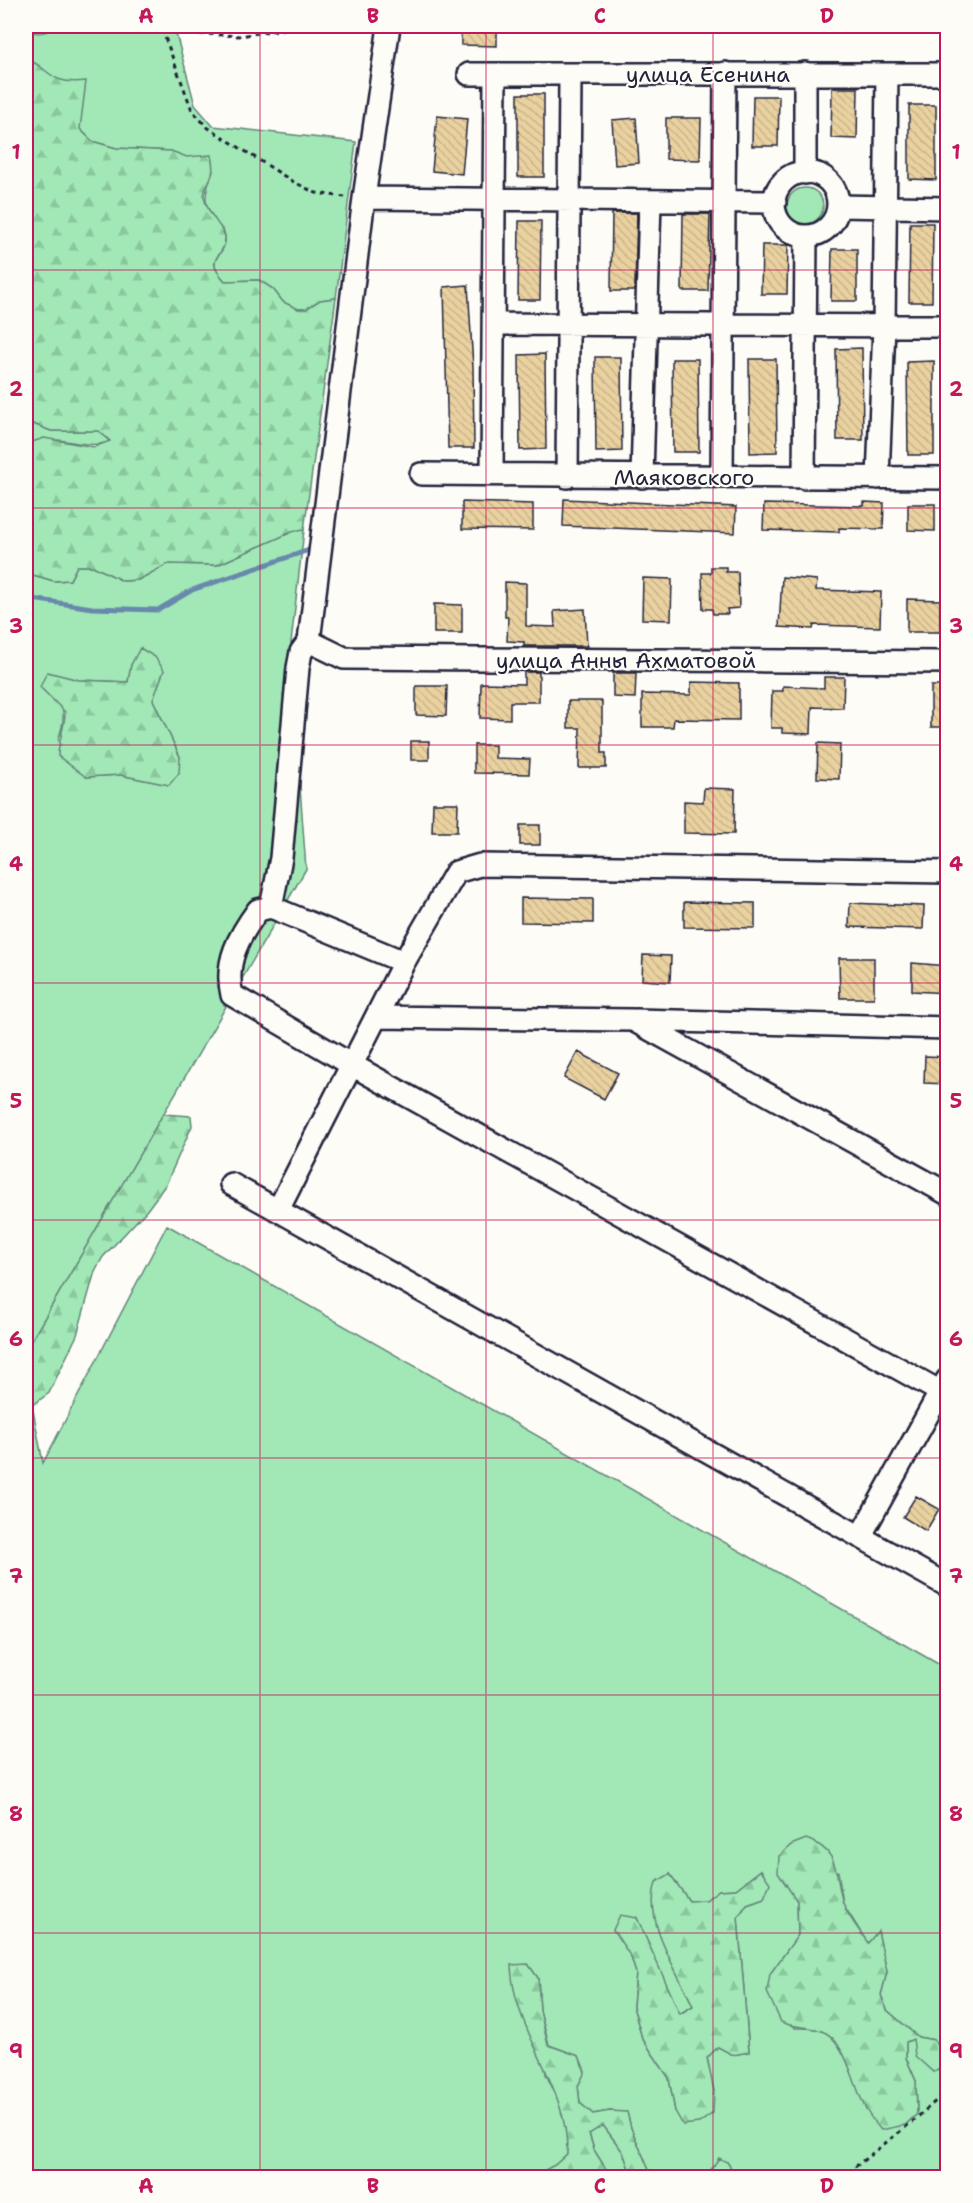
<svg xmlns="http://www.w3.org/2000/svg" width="973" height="2203" viewBox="0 0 973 2203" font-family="'Shantell Sans',sans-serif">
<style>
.green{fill:#a1e8b6;stroke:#628578;stroke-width:1.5;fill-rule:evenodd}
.forest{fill:url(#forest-firs);stroke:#628578;stroke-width:1.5}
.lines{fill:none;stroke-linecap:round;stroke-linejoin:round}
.stream{stroke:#6889ab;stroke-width:5}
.building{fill:url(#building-back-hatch);stroke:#22223b;stroke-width:1.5}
.minor-casing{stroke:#22223b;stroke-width:26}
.path{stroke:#22223b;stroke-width:3;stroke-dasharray:4.5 4.5;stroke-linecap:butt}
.minor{stroke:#fdfcf7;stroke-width:21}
.grid{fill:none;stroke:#c2185b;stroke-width:1.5;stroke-opacity:0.55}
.labels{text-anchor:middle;stroke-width:4.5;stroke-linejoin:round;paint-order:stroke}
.street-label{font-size:22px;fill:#22223b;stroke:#fdfcf7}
.neatline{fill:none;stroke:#c2185b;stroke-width:2}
.grid-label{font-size:20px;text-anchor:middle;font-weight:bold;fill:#c2185b}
</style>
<defs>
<pattern id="forest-firs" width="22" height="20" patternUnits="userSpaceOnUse" patternTransform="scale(1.5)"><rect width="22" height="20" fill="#a1e8b6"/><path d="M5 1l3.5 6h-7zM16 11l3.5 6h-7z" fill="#8ac79d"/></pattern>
<pattern id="building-back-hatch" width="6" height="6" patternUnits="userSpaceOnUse" patternTransform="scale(1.5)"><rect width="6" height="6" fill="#ead2a0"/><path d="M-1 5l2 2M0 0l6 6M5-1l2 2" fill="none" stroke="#c8b48b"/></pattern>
</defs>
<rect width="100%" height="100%" fill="#fdfcf7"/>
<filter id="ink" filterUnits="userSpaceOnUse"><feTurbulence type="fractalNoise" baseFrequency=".0167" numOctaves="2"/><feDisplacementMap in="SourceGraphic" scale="12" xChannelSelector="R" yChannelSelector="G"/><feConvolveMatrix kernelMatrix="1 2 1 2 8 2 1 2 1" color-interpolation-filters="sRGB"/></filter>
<g filter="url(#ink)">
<path class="green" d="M55,26H174L195,105L213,126L356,142L336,298L320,300L306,309H298L283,302L273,289L259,280L225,281C201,255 228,258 225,236C224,228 218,226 214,221C201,204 206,189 213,171L171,151L116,148L92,141L80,129L70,83L53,78L26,58V30C36,34 47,34 55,26Z
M787 206a18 18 0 1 1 36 0a18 18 0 1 1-36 0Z
M26,421L51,431H99L110,442C79,451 58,431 28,445L26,444Z
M304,530L290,651L306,869L26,1350V573L54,581L70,580L77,566H93L123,581L138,580L168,564L217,565L294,531ZM141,648L153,700L180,757L169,785L120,775L86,777L58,739C70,711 59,699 47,673L79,680L128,682L131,665Z
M167,1225L947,1669V2177H737L727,2162L710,2171L709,2177H652L631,2128L627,2113L610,2111L593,2114L580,2103L578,2086L585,2071L579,2056L549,2045L540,2011L538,1978L528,1964L546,2074L561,2106L568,2138L567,2154L555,2165L532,2177H26V1410L32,1405L43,1463ZM761,1870L764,1898L747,1904L738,1917L749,2052L733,2055L718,2046L707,2058L714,2091L675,2111L669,2078L642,2038L633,2006L636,1973L631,1957L637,1918L679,2014L693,2006L658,1930L670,1874L689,1901L706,1900L719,1890L736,1889ZM838,1871L843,1904L868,1944L878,1932L887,1972L881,1995L887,2010L918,2037L934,2040L913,2039L906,2042V2058L916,2081L917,2114L905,2125L866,2110C859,2090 845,2046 828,2034C819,2027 806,2028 795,2028L770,1974L798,1936L797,1901Z
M603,2125L623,2152L632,2177H611L594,2150L589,2133Z"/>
<path class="forest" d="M26,58C53,71 49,85 86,81L80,129L92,141L116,148L171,151L187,157L211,155C212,161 214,168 212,174C210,181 204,189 204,196C206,213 224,228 225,237C226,259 201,256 225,281L259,280L273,289L283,302L298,309H306L320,300L336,298L304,530L294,531L217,565L168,564L138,580L123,581L93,566H77L70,580L54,581L26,573V444L44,438L94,447L110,441L99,431H51L26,421Z
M140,648L155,657L164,670L153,700L180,757L179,773L169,785L120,775L86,777L58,756C58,740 65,728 65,712L40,687L47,672L79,680L128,682L131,665Z
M163,1114L191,1116L192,1126L166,1184L147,1210L103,1257L95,1271L77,1335L49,1393L26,1410V1350Z
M806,1839C842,1851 834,1875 843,1903C848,1917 860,1931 868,1943L878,1931L887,1972L881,1995L887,2010L918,2037L934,2040L943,2053L941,2068L933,2072L915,2056L913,2039L906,2042V2058L916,2081L917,2114L905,2125L881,2130C876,2124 871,2118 867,2111C855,2091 847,2044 826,2033C811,2025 796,2029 781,2022L767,1992L770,1974L798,1935L797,1901L778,1873L779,1856L791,1845Z
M761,1870L770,1883L764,1898L747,1904L738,1917L749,2052L733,2055L718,2047L707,2058L714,2091L713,2113L699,2123L683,2125L675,2111L669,2078L642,2038L633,2006L636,1973L631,1957L613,1930L620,1915L637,1918L680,2014L693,2006C677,1970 643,1922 656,1882L670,1874L689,1901L706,1900L719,1890L736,1889Z
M528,1964L538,1978L540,2011L548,2045L579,2056L585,2072L578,2086L580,2103L593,2114L610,2111L627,2112L631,2128L652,2177H632L623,2152L603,2125L589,2134L594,2150L611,2177H532L555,2165L567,2154C569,2086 513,2032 511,1965Z
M719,2158L727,2162L737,2177H709L710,2171Z"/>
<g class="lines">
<path class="stream" d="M26,598L92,608L158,610L192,590L312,549"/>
</g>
<path class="building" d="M461,26H497V46L461,45Z
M832,88H858L857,139L831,138Z
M518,94H544V177H518Z
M753,96H779L778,146H752Z
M909,105H936V180L909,179Z
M437,116L467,119L462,174L432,171Z
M636,118L639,163L615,165L612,120Z
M666,118H701L700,160L666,159Z
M612,213H637L635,291H611Z
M683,214H710L708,291H682Z
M519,221H541L540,300H518Z
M910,223H933L932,302H909Z
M762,245H788L787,294H761Z
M832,249H857V301H831Z
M468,285L473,367L474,448H448L444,287Z
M862,348L863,440H837L836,349Z
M545,354L546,449L520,450L519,355Z
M595,357H621L622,451L596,452Z
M672,359H698L699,452H673Z
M749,359H776L777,452L750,453Z
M934,361V455H908L907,362Z
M564,499L736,507L735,533L563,526Z
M462,502L533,504V530L462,529Z
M864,502L884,503L883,529L839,528V532L763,530L764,504L864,506Z
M908,504H935V531L908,530Z
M711,567H726V572H738L739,608L727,609L728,614H713L712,609H703L702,573H711Z
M782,577L817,580L816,590L881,592L880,627L814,625L813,629L779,627Z
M643,578L672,579L671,620L642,619Z
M505,582L526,583V626L555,627L554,611L585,609L587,646H524V642L507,641L508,617H505Z
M907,599L940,600V632H907Z
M434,604L462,605V633H434Z
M524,672H539V702H510V719L480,718L481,683L524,684Z
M613,673H636L635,698L613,697Z
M824,677H844L843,708L812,707L811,734L782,733V728H771L772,691H783V686L824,688Z
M691,682L739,683V720L674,719L673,727H642V694L691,695Z
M416,686H447L446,716L416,715Z
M931,686H948V727H931Z
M568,701H602V753H606V768H579L580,728H568Z
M411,741H429V760H411Z
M818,743L840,744L839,779L817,778Z
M474,745H495V758L530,759L529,774L474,773Z
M704,788L735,789L734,834L684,833V801L703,802Z
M433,803H458L457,832H432Z
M520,825H540V845H520Z
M521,898L593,899V923L521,922Z
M684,902L755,903V928L684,927Z
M850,903L924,906L923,929L849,927Z
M643,955L671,956L670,982L642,980Z
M839,958H874V998H840Z
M912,963L948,966V993L912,991Z
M578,1052L618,1073L604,1099L564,1078Z
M925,1056L948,1057V1084L924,1083Z
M916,1496L939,1509L926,1531L903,1517Z"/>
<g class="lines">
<defs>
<path id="minor" d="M469,74H948
M774 204a32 32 0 1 1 64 0a32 32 0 1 1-64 0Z
M805,173V73
M364,198L775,202
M838,206L948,208
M495,324L948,326
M421,474L948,478
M492,474L495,74
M567,477L570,75
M642,477L650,201
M722,477L725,73
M804,478L806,236
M878,478L884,326L887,74
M309,641L344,658L948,662
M271,907L281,858L298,668L301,652L309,641L364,198L389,26
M404,962L456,872L480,865L948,872
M376,1017L404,962L271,907L258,910C239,936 224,962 232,995L352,1065L948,1396
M636,1020L948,1028
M231,1184L948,1586
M278,1210L376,1017L633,1020L948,1194
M860,1537L947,1380"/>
</defs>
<use href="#minor" class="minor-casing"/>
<path class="path" d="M153,26L163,32L192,110L207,127L292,181L316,193L345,197
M164,32L240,36L302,26
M841,2178L912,2122L948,2090"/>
<use href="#minor" class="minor"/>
</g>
</g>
<path class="grid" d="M260,26V2178M486,26V2178M713,26V2178M26,270H948M26,508H948M26,745H948M26,983H948M26,1220H948M26,1458H948M26,1695H948M26,1933H948"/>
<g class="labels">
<g class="street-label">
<text x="708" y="82">улица Есенина</text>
<text x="684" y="485">Маяковского</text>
<text x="626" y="668">улица Анны Ахматовой</text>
</g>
</g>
<rect width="973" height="2203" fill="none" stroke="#fdfcf7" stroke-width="66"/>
<rect x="33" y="33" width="907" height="2137" class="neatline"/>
<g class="grid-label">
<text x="146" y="23">A</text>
<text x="373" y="23">B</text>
<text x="600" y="23">C</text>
<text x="827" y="23">D</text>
<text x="16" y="159">1</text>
<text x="956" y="159">1</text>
<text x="16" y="396">2</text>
<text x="956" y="396">2</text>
<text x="16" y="633">3</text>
<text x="956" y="633">3</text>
<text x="16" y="871">4</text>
<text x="956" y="871">4</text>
<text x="16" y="1108">5</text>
<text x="956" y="1108">5</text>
<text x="16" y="1346">6</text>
<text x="956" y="1346">6</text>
<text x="16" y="1583">7</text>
<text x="956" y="1583">7</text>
<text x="16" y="1821">8</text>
<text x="956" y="1821">8</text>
<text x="16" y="2058">9</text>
<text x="956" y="2058">9</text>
<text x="146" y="2193">A</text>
<text x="373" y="2193">B</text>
<text x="600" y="2193">C</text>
<text x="827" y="2193">D</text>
</g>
</svg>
